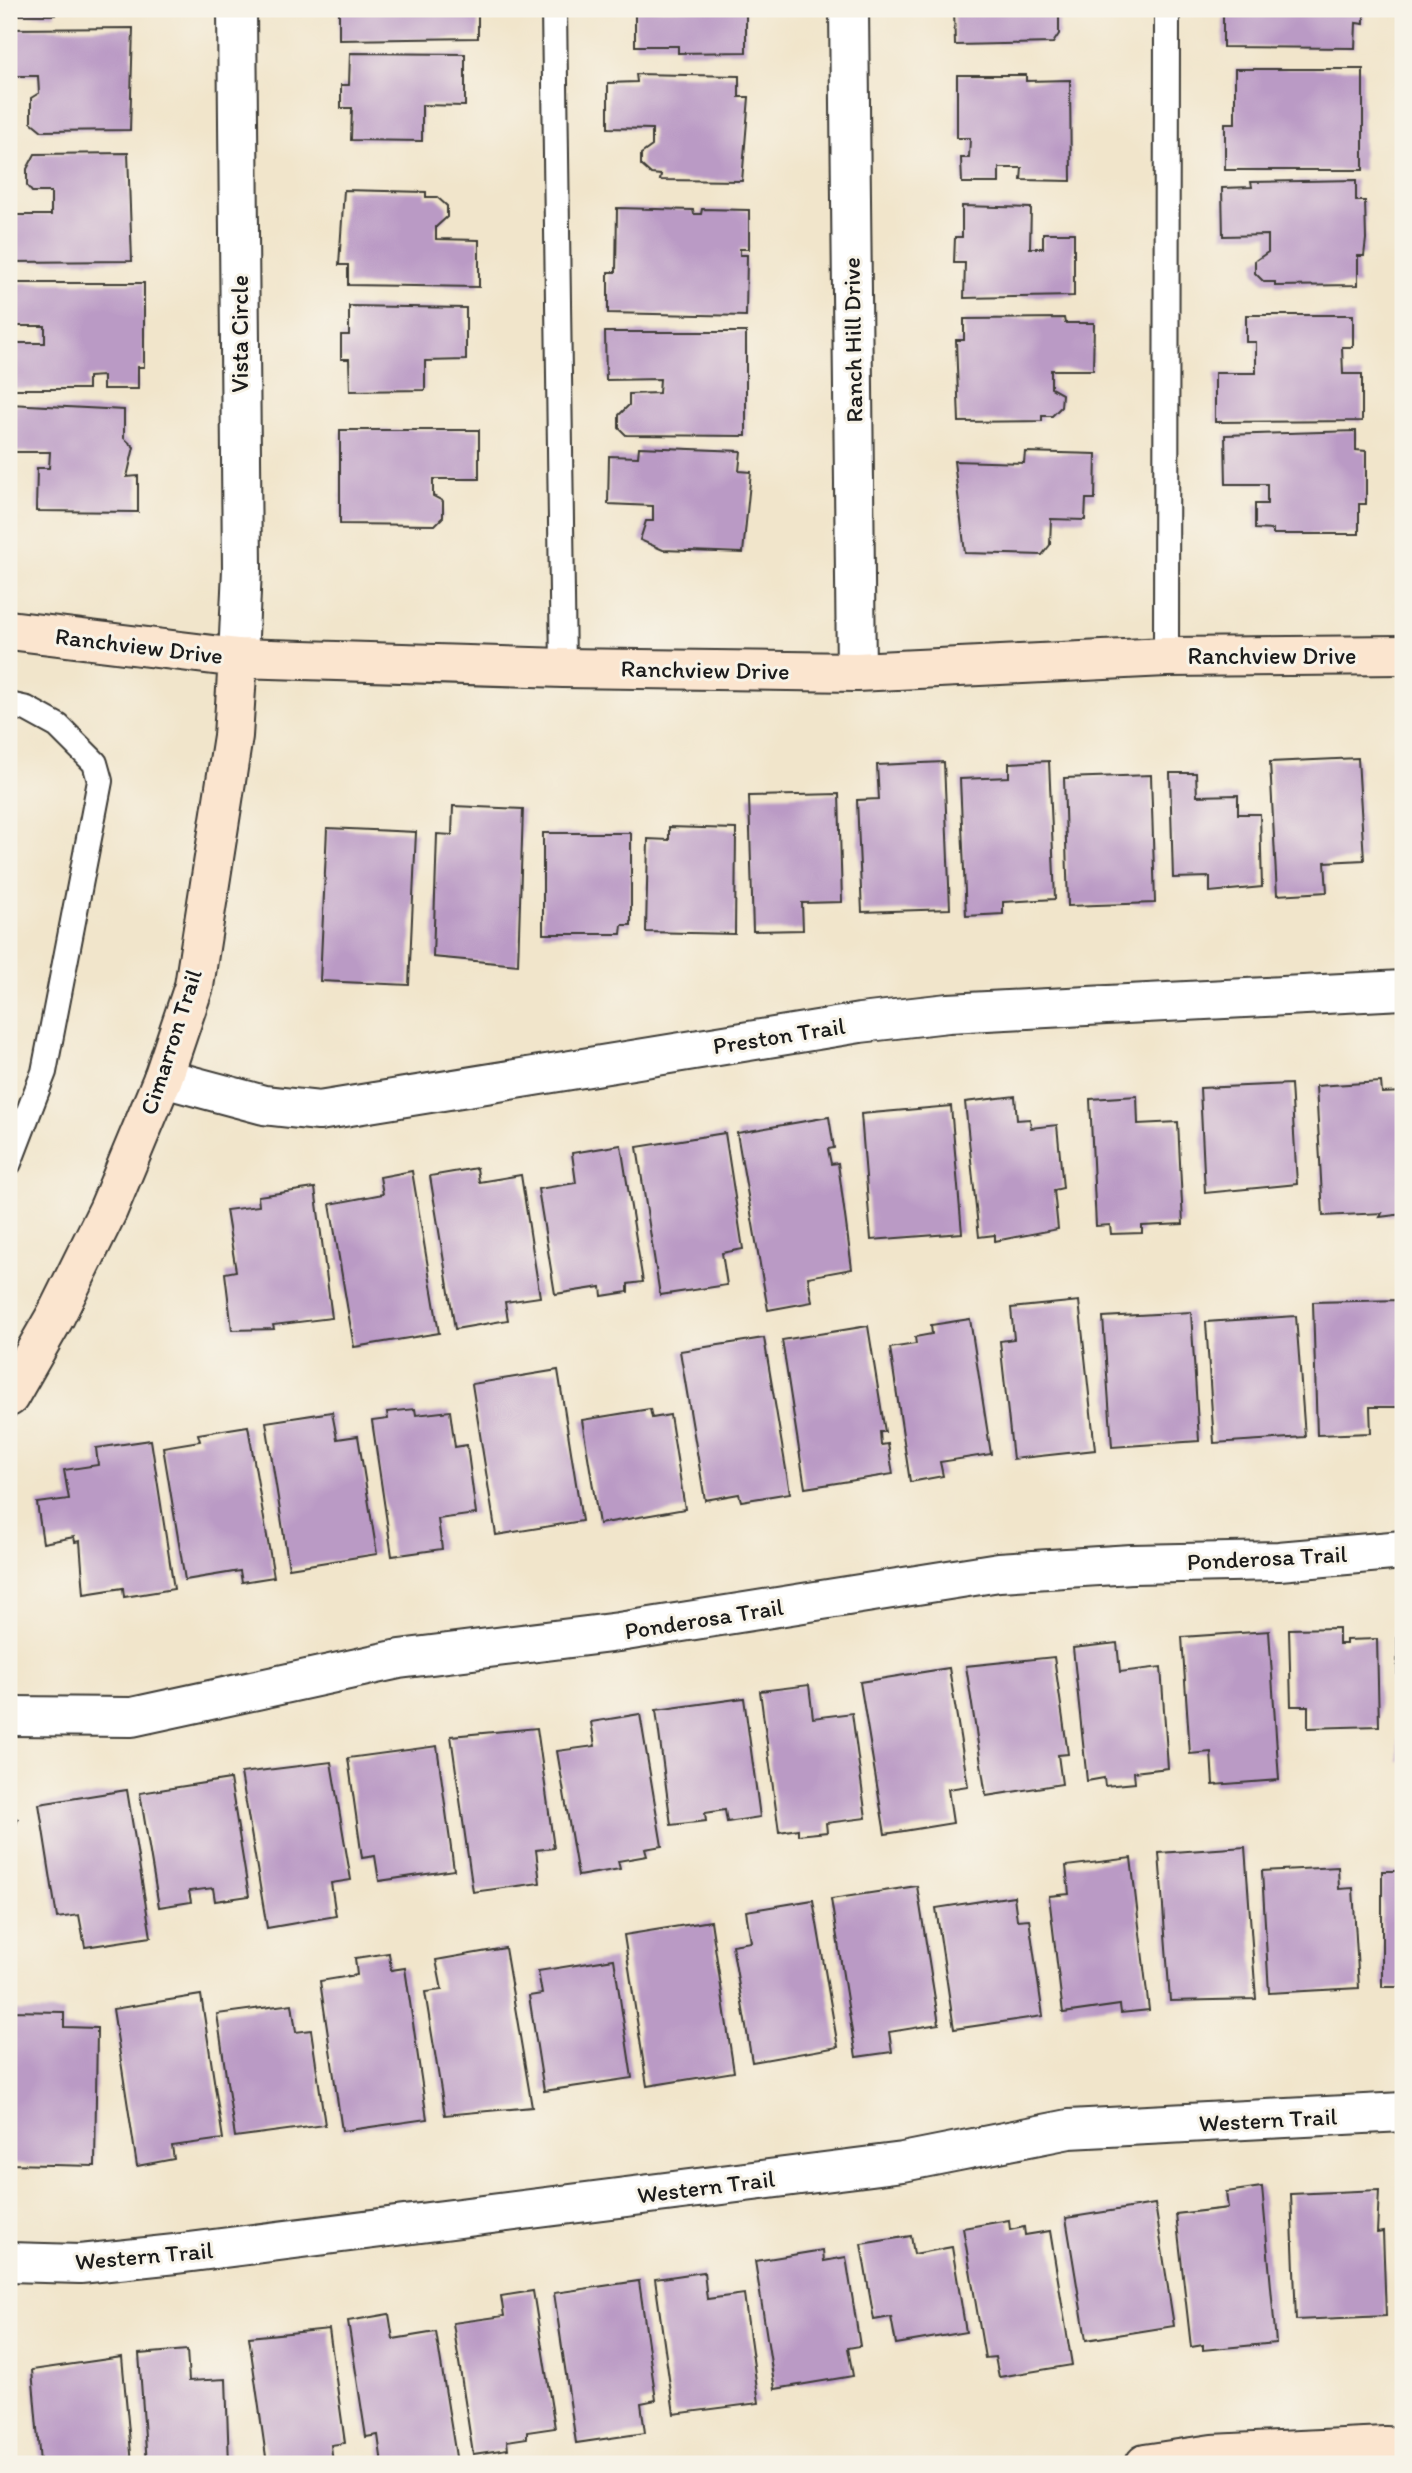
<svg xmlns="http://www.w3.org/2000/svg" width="1412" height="2473" viewBox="0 0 1412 2473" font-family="Itim,sans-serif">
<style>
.building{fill:#ba9ac5}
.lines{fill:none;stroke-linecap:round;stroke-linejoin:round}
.lane-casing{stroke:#3c3a36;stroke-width:28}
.street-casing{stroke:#3c3a36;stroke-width:42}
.secondary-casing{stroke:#3c3a36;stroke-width:42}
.lane{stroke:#fff;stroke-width:24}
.street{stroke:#fff;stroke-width:38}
.secondary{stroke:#fbe5cf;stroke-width:38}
.labels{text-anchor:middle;stroke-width:6;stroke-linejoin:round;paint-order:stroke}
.street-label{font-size:24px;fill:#1c1c1c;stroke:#f7f3e8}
</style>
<rect width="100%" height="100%" fill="#f7f3e8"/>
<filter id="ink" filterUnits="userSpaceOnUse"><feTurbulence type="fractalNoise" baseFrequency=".0143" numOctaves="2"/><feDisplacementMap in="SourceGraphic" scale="14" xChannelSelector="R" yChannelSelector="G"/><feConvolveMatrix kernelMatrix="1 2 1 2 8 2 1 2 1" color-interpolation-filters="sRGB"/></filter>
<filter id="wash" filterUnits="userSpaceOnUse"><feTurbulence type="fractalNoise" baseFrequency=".00686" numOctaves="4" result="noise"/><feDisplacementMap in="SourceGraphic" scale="28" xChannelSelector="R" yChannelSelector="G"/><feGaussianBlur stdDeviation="1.57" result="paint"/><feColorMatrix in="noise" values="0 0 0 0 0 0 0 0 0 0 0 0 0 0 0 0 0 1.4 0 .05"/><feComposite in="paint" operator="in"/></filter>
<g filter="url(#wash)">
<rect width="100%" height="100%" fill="#f1e5cb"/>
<g id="blocks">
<path class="building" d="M9,9H54L55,15H9Z
M339,9H478V38L339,40Z
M635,9H746V52L678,53V46H635Z
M954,9H1059V34L1053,43L955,45Z
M1223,9H1364V24L1356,23L1355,48L1223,47Z
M133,28L130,130L42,131L31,122V98L39,93L38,76H9V29Z
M350,53L465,54V106L422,105V141L351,140L352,108H341V85H349Z
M1235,69H1363V170H1225V123H1235Z
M636,74L739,76V97H749L742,181L660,180L661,175L651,174L641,165V154L652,146V129L608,128V83L637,82Z
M957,75H1026V81L1070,80L1071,181L1021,180L1022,168H999V183H962L961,158H969L970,138H957Z
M128,153L132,261L9,262V215H51V192H32L27,186V169L35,154Z
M1356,180V201H1365L1366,239L1364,256H1358V285L1275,286V282H1264L1255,273V261L1268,252V235L1223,236L1222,188L1252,187L1251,182Z
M344,190L426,192V197H437L447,206V217L436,227V239L479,240V287L348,285V265H339Z
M962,206L1031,208L1030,248H1043V233H1074V296L964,298L965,263H954L955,237H962Z
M617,208L693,210L694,214H701L702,209L749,210V249H740V255H747L746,316L608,313V272H616Z
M9,283H144V367H138V389H103V376L88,377V389H9V343H45V326H13L9,323Z
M349,306L466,308V360L425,361V390L350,391L349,359H341V335H349Z
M1246,315H1353V347H1342L1343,374H1362V421L1215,422V373H1256V342H1246Z
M1064,318L1065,323H1094L1093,370H1051V388L1062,394L1061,407L1052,416H1042V421L959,422L956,340H964V319Z
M605,332H746V436L626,435L619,428V415L629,405V394L659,393L660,379L606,380Z
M9,404L124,410V438L134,447L127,477L138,476V512L36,511L37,468H49L50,452H9Z
M340,430H479V479H433V496L443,501V517L435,525L340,524Z
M1356,431V450L1366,451V504H1359V534H1273V530L1255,529V504H1267V484H1226L1225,435Z
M639,447L741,451L739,471L751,472L743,553L663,550L640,540L646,521H653V506L608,504L609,456L638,457Z
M1025,452L1096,454L1095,499H1086L1085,520L1051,519L1050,545L1042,555L965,553L954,461L1024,463Z
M1358,758L1364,860L1325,862L1327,892L1277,895L1270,762Z
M1049,761L1055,899L1003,902V914L966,916L960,779L1009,777V763Z
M944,762L950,909L862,912L857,800L879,799L877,765Z
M1170,773H1196L1197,796L1238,795V814H1260L1262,887L1210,892V877L1173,878Z
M1151,775L1155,903L1068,906L1064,778Z
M839,794L842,902L802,903L803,930L753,931L749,796Z
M453,806L523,809L518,965L433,957L437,834L452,835Z
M669,827L736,829L735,934L646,932L648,839L669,840Z
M327,828L416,832L409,985L320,981Z
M543,833H631V925H622L621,934H543Z
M1381,1082L1382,1093L1403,1092V1214L1380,1217L1382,1213L1323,1216L1316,1086Z
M1291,1084L1297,1184L1205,1193L1200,1088Z
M1015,1096L1017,1120L1030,1119L1031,1128L1057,1125L1063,1188L1054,1190L1058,1229L995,1241V1235L979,1237L965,1102Z
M1137,1096L1138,1124L1178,1122L1183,1224L1142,1226V1233L1111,1234L1110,1225L1096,1226L1090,1099Z
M951,1106L962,1233L871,1240L861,1114Z
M829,1117L834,1148L828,1149L831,1164L838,1163L852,1269L808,1277L812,1302L768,1310L737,1133Z
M725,1133L743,1249L722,1253L727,1285L660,1295L637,1147Z
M621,1145L643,1282L628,1284V1292L602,1296L601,1287L555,1294L538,1189L576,1183L572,1153Z
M477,1168L479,1182L521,1175L540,1297L505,1302L508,1320L455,1329L430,1176Z
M412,1171L439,1333L354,1347L330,1204L383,1194L380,1177Z
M315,1188L332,1318L273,1325L274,1329L232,1330L225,1273L236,1271L226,1210L259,1206L258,1196Z
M1402,1300L1403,1407H1370L1371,1433L1317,1435L1313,1302Z
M1079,1301L1095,1450L1013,1459L1000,1341L1014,1339L1011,1308Z
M1191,1312L1199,1441L1112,1447L1103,1317Z
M1296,1316L1305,1437L1214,1443L1206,1322Z
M970,1319L991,1454L940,1462L943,1476L910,1482L890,1348L916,1344L915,1337L932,1334L931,1325Z
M868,1326L885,1432H880L881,1445L888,1444L893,1474L805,1488L782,1340Z
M764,1338L790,1493L741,1501L739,1494L705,1500L680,1351Z
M558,1370L582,1521L496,1535L472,1384Z
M415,1409L416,1415L450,1411L455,1447L467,1445L476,1514L438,1519L442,1549L392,1556L372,1421L388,1419L387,1412Z
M650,1409L652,1418L670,1415L685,1509L599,1524L582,1420Z
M332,1412L337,1439L358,1436L377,1554L289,1568L266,1422Z
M248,1426L274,1577L242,1582L240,1571L185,1580L163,1447L200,1441L198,1434Z
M151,1440L174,1589L124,1597L123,1588L84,1594L80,1541L75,1542L74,1537L43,1543L37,1503L69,1499L64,1470L98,1465L96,1448Z
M1397,1624H1403V1761H1398Z
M1339,1628V1644H1346V1640L1377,1639L1379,1726L1308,1728V1706H1291L1289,1629Z
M1269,1631L1279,1780L1213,1785L1211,1752L1190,1754L1182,1637Z
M1117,1643L1120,1672L1161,1667L1168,1768L1134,1772L1135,1783L1105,1786L1104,1778L1087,1781L1073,1648Z
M1054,1657L1068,1754L1058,1755L1062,1784L986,1796L966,1666Z
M949,1668L968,1786L948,1789L953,1823L885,1834L860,1682Z
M809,1685L813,1718L852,1713L866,1818L826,1823L827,1832L798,1835V1829L779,1832L760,1691Z
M744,1698L760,1817L727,1822L725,1810L705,1813L706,1821L671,1825L656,1710Z
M640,1714L662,1846L645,1849L647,1856L618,1861L620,1869L578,1876L557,1751L595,1746L591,1722Z
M537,1728L554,1848L536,1850L540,1883L473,1892L451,1736Z
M437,1746L454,1870L379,1881L375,1856L362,1858L348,1758Z
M331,1762L351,1880L331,1883L336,1916L267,1928L241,1773Z
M230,1779L249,1896L215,1901L213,1888L189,1891L191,1902L159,1907L140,1793Z
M127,1790L151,1937L85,1947L79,1915L57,1918L39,1804Z
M9,1815L18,1819L9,1844Z
M1245,1847L1256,1999L1170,2001L1159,1853Z
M1131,1858L1149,2010L1121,2013L1120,2005L1063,2013L1049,1896L1069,1894L1066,1866Z
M1338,1867L1339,1889L1353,1888L1359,1988L1269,1993L1262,1871Z
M1382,1871H1403V1987H1382Z
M917,1886L939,2024L889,2032L892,2052L856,2057L831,1899Z
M1014,1896L1017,1920L1029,1919L1043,2016L954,2029L936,1908Z
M813,1900L838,2047L752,2062L732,1945L751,1942L746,1911Z
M711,1921L734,2072L647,2086L624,1935Z
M505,1948L532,2107L445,2115L425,1992L442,1990L436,1960Z
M389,1953L391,1970L405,1968L427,2119L342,2131L320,1981L357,1975L355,1958Z
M614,1959L632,2078L544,2091L529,1996L542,1994L538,1971Z
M201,1995L223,2139L172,2146L174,2159L137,2166L113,2009Z
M292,2004L296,2032L311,2030L325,2125L235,2137L217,2014Z
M9,2011L64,2012V2027L97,2028L95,2166L9,2164Z
M1262,2187L1276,2343L1203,2350V2345L1191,2347L1176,2214L1228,2208L1226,2192Z
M1379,2190L1377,2233L1383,2232L1386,2316L1296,2320L1291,2194Z
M1155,2204L1174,2326L1086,2340L1066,2218Z
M1009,2220L1010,2230L1024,2227L1025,2235L1050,2231L1072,2365L999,2377L995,2357L985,2358L963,2228Z
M911,2236L914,2254L952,2247L966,2332L896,2344L891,2317L874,2320L861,2244Z
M823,2250L824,2261L846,2257L860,2346L848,2348L853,2376L775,2389L755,2261Z
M704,2272L707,2299L744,2294L759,2403L674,2414L655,2279Z
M639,2281L656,2400L641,2403L645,2433L576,2443L554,2293Z
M533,2291L555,2428L527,2432V2438L507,2441L508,2449L473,2454L453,2323L504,2316L501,2296Z
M389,2314L393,2339L436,2332L457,2463L382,2464L378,2435L366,2437L348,2321Z
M329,2329L345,2443L331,2445L333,2464H267L249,2337Z
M187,2350L189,2381L226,2379L229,2464H147L139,2354Z
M9,2356H14V2464H9Z
M122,2357L132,2464L40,2463L32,2370Z"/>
</g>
</g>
<g filter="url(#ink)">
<use href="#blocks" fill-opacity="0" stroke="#3c3a36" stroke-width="2"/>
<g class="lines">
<defs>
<path id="lane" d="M554,9L563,668
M1166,657L1167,9
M9,705L27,709L58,726L95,763L100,781L44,1072L9,1163"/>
<path id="street" d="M237,9L242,569L238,658
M849,9L856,672
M163,1078L264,1105L319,1111L860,1023L948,1013L1403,990
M9,1716L132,1717L399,1659L619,1632L999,1572L1132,1564L1279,1561L1403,1550
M9,2262L80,2264L175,2254L903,2162L1069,2129L1403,2112"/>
<path id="secondary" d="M9,630L238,658L563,668L856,672L1166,657L1403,655
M9,1397L56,1315L108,1210L163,1078L194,986L233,736L238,658
M1145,2464L1212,2454L1385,2446L1403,2447"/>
</defs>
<use href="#lane" class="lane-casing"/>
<use href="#street" class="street-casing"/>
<use href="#secondary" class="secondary-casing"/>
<use href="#lane" class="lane"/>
<use href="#street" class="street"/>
<use href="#secondary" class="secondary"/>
</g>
</g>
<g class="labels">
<g class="street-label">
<text transform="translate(240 334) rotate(-90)" y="8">Vista Circle</text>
<text transform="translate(853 340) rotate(-91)" y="8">Ranch Hill Drive</text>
<text transform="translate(139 646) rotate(7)" y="8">Ranchview Drive</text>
<text x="1272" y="664">Ranchview Drive</text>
<text transform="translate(705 670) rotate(1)" y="8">Ranchview Drive</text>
<text transform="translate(779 1036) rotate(-9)" y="8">Preston Trail</text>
<text transform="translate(171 1042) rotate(-72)" y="8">Cimarron Trail</text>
<text transform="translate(1267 1558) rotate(-3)" y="8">Ponderosa Trail</text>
<text transform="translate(704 1619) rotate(-9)" y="8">Ponderosa Trail</text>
<text transform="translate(1268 2120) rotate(-3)" y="8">Western Trail</text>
<text transform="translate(706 2187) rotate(-7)" y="8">Western Trail</text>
<text transform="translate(144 2256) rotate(-5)" y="8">Western Trail</text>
</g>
</g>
<rect width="1412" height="2473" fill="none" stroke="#f7f3e8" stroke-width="35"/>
</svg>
